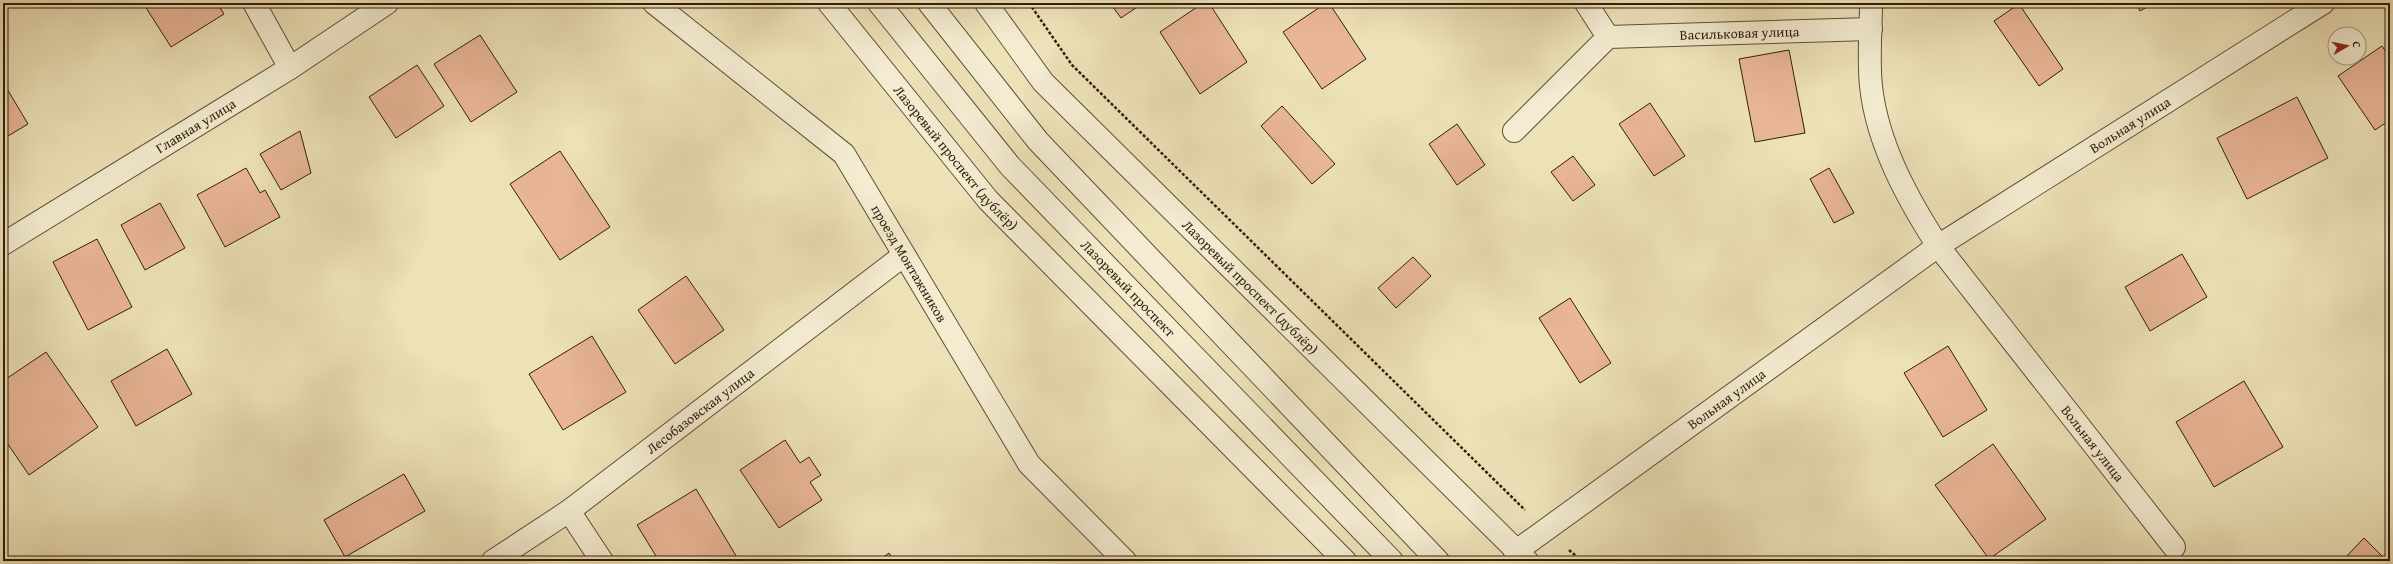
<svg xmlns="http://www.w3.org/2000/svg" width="2393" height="564" viewBox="0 0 2393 564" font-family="'Gentium Book Plus',serif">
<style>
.building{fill:#e9b697;stroke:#301e0a}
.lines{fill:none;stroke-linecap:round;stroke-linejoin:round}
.minor-casing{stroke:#5f4f36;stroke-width:24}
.path{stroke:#301e0a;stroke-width:2.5;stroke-dasharray:3 2;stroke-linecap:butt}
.minor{stroke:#f3ecd1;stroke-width:22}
.labels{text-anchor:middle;stroke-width:3.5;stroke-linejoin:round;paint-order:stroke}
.street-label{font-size:14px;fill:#301e0a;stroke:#f3ecd1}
</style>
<rect width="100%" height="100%" fill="#ede1b8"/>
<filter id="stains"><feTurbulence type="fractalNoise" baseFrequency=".005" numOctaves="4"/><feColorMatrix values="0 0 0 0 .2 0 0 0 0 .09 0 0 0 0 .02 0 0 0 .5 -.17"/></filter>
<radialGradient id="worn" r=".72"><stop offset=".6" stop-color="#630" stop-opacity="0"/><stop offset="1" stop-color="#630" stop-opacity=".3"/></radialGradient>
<path class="building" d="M143,3H217L224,14L171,47Z
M1110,3H1143L1121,18Z
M1203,3H1209L1247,62L1200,94L1160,32Z
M1326,3H1329L1366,59L1322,89L1283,32Z
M2136,3H2154L2140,11Z
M2019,4L2063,69L2039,86L1994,21Z
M480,35L517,92L471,122L434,64Z
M2382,46L2390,58V120L2375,130L2338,76Z
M1789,50L1805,133L1755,142L1739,59Z
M417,65L444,106L396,138L369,97Z
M3,82L28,124L3,139Z
M2297,97L2328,158L2247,199L2217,138Z
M1650,103L1685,156L1654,176L1619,124Z
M1282,106L1335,164L1312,184L1261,126Z
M1457,124L1485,165L1457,185L1429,144Z
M300,131L311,173L281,190L260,154Z
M560,151L610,227L560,260L510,184Z
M1573,156L1595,185L1573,201L1551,172Z
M246,168L260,193L265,190L280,217L225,247L197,195Z
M1829,168L1854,213L1834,223L1810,179Z
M160,203L185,248L145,270L121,225Z
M97,239L132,307L88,330L53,262Z
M2182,254L2207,297L2150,331L2125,287Z
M1413,257L1431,276L1396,308L1378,288Z
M686,276L724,330L675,364L638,310Z
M1570,298L1611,363L1580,383L1539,318Z
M592,336L626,392L563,430L529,374Z
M1948,346L1987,410L1943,437L1904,373Z
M167,349L192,394L136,426L111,381Z
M46,352L98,427L29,475L3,437V381Z
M2244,381L2283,447L2214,487L2176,422Z
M785,440L800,463L809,457L821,475L810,482L822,500L779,528L740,470Z
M1993,444L2046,519L1989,559L1935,485Z
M404,474L425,511L345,557L324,520Z
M696,489L738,559L735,561H659L637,525Z
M2364,538L2387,561H2342Z
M889,553L894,561H878Z"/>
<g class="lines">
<defs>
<g id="minor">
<path d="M254,3L290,68"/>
<path id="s1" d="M654,3L844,154L1029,464L1125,561"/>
<path id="s2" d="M829,3L988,200L1345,561"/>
<path id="s3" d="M879,3L1010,166L1392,561"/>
<path d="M929,3L1038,141L1438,561"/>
<path id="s4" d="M986,3L1043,82L1527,561"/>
<path id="s5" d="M1586,3L1608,37L1871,29"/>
<path id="s6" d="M1871,3C1871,30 1868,59 1871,86C1877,143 1907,198 1938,246L2174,547"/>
<path d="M1514,131L1608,37"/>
<path id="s7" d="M3,244L290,68L387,3"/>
<path d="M569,511L602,561"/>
<path id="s8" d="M1515,552L1938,246L2323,3"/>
<path id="s9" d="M493,561L569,511L904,255"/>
</g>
</defs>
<use href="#minor" class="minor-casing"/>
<path class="path" d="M1029,3L1072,65L1525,510
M1569,550L1582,561"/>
<use href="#minor" class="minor"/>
</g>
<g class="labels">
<g class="street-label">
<text dy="5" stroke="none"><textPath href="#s5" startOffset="172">Васильковая улица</textPath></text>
<text dy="5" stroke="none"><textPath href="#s8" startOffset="749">Вольная улица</textPath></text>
<text dy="5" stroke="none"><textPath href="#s7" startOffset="226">Главная улица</textPath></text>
<text dy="5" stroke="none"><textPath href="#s2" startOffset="200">Лазоревый проспект (дублёр)</textPath></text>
<text dy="5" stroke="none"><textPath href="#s1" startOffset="370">проезд Монтажников</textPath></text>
<text dy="5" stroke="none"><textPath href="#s4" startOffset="389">Лазоревый проспект (дублёр)</textPath></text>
<text dy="5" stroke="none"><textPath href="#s3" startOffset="379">Лазоревый проспект</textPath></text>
<text dy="5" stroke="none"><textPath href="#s8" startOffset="261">Вольная улица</textPath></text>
<text dy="5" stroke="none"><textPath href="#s9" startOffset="256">Лесобазовская улица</textPath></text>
<text dy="5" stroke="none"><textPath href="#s6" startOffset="509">Вольная улица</textPath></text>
</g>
</g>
<rect width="2393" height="564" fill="none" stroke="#ede1b8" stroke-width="16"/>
<rect x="4" y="4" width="2385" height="556" fill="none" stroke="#301e0a" stroke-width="2"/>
<rect x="8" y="8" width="2377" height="548" fill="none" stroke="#301e0a"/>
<g transform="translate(2347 46) rotate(81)"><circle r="19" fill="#f3ecd1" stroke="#a59a81"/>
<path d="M0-3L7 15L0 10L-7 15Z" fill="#8f2418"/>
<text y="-6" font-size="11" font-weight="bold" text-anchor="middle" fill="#301e0a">С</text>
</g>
<rect width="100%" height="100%" filter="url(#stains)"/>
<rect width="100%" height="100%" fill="url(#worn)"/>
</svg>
